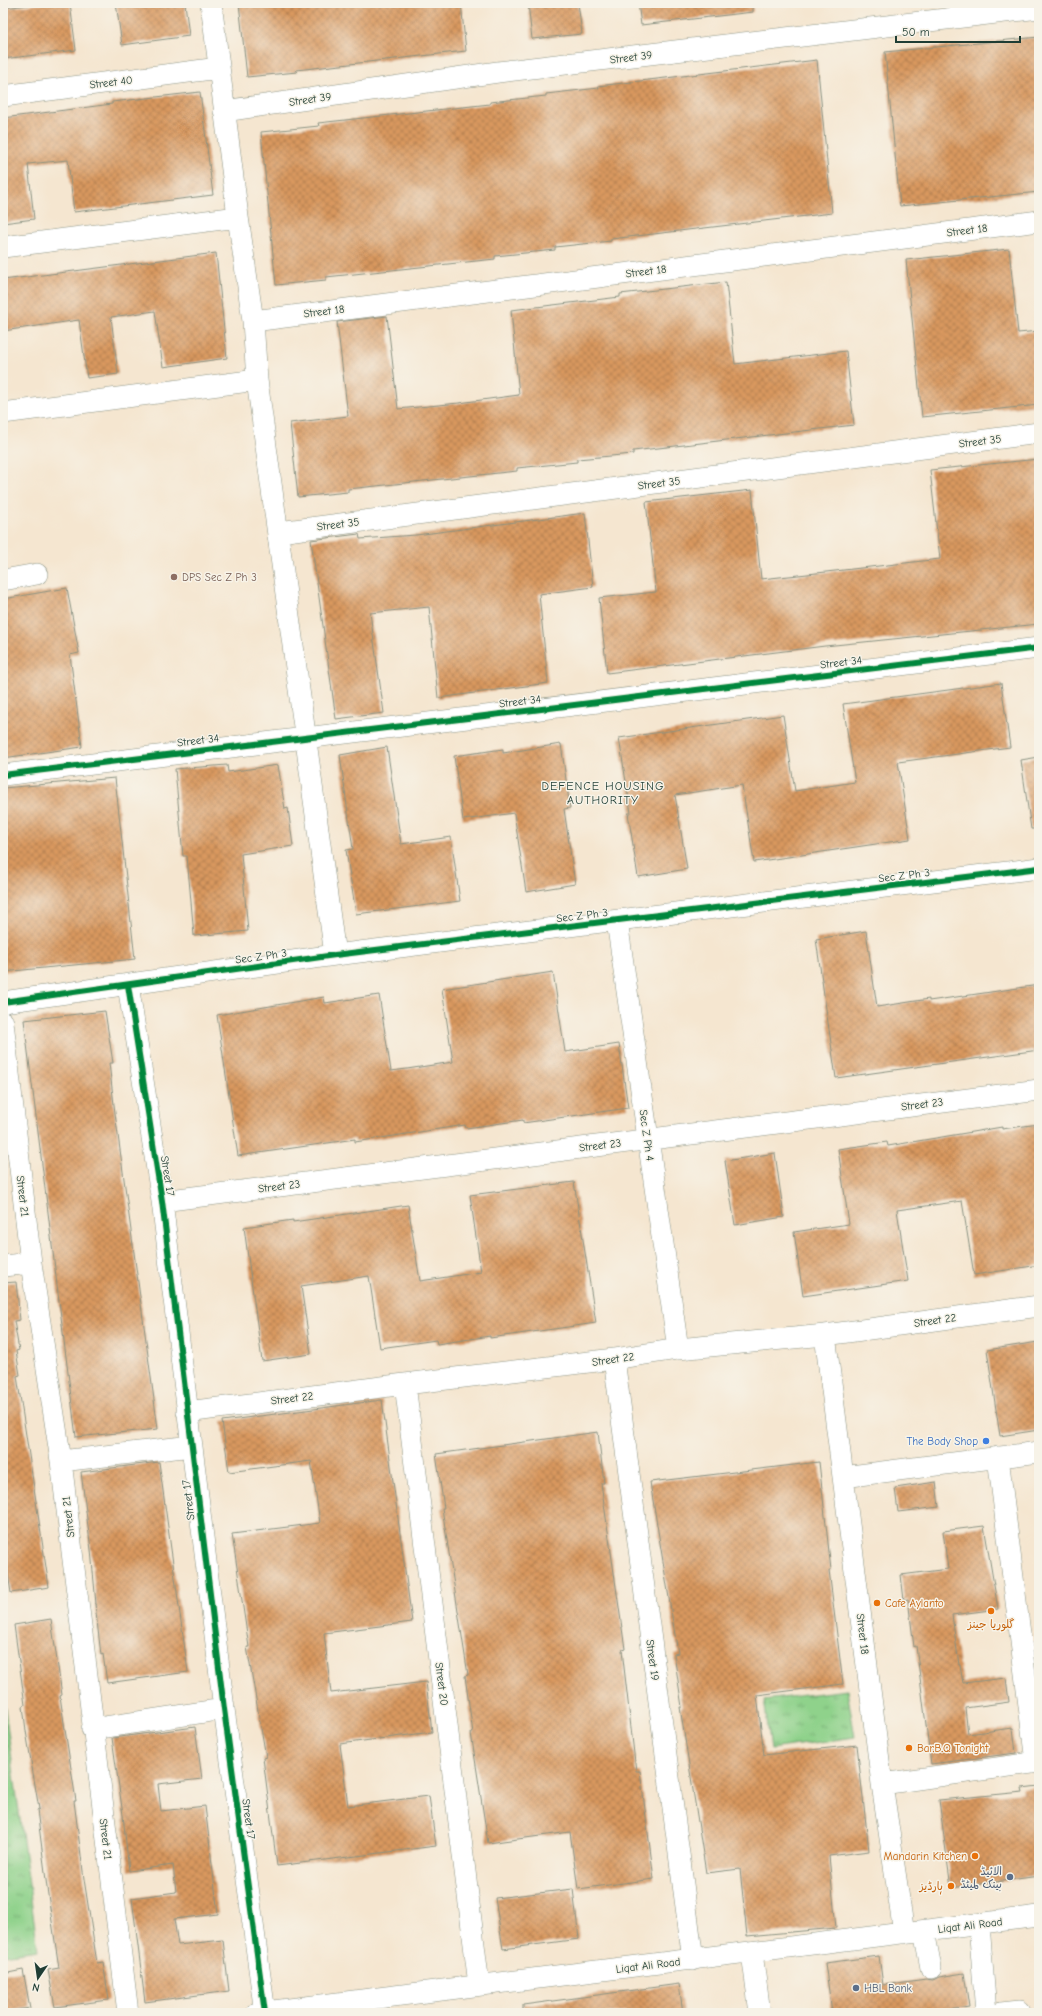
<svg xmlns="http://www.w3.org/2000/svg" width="1042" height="2016" viewBox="0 0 1042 2016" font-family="'Comic Neue','Playpen Sans Arabic',sans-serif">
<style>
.grass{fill:url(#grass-tufts);stroke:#578860}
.building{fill:url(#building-cross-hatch)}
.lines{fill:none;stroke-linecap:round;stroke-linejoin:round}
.minor-casing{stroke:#8a9282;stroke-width:22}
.minor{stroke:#fff;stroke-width:21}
.cycleway-casing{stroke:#f7f3e8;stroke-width:8}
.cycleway{stroke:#00873e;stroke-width:6}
.education-dot{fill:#8d6e63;stroke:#f7f3e8;stroke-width:1.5}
.shop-dot{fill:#3f7fe0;stroke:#f7f3e8;stroke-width:1.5}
.food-dot{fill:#e8710a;stroke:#f7f3e8;stroke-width:1.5}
.service-dot{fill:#5c6f8a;stroke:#f7f3e8;stroke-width:1.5}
.labels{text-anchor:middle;stroke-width:3;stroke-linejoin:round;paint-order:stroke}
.street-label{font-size:11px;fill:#1f3d34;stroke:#f7f3e8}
.education-label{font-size:11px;fill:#785e54;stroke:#f7f3e8;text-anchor:start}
.shop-label{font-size:11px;fill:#366cbe;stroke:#f7f3e8;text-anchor:end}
.food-label{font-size:11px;fill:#c56008;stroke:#f7f3e8;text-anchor:start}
.service-label{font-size:11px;fill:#4e5e75;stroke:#f7f3e8;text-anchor:end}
.neighbourhood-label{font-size:12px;letter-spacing:1px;fill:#1f3d34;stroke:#f7f3e8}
</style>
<defs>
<pattern id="grass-tufts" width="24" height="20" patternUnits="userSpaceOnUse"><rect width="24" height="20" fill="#8fd28b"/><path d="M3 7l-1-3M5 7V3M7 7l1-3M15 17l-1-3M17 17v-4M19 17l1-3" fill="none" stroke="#74ac72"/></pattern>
<pattern id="building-cross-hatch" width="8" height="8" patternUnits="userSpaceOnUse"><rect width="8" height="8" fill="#d9985f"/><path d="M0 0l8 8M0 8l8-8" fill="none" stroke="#af7d4f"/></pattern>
</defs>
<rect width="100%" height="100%" fill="#f7f3e8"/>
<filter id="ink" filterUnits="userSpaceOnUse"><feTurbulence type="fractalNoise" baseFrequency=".025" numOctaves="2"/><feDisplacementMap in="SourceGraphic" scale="8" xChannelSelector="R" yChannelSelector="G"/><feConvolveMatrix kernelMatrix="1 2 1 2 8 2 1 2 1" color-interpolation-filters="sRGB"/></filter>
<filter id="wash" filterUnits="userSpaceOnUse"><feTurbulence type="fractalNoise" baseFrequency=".012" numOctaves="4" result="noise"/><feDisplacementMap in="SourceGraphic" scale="16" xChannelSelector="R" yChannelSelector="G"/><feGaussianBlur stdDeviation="0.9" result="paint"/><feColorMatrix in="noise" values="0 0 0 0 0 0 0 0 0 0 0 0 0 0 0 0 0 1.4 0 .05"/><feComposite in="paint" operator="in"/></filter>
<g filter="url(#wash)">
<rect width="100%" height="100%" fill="#f5e6d0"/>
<path class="grass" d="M847,1690L855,1737L771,1749L764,1700Z
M3,1695L38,1950L3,1955Z"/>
<g id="blocks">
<path class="building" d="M47,3H70L76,50L3,59V8Z
M116,3H185L189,36L122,45Z
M239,3H461L466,51L296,70L297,72L247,77Z
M528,3H578L582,34L532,39Z
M638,3H753V12L641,25Z
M1039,37V192L900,206L885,52Z
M817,60L832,213L611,239V241L555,247V250L495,256V259L326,277V280L276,285L261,132L319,126L318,123L490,104V102L546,96V94L599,88L598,86Z
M200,92L213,195L74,212L68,160L28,164L34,219L3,223V118L112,104V102Z
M1009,249L1018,333L1039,331V405L922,417L906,260Z
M216,253L227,358L163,367L155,311L111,317L118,374L87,378L79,320L3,331V280Z
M726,282L735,364L846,351L854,425L633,451V454L577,459V462L517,468V471L348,489V492L298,497L290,423L348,416L337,322L387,316L398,409L459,403L519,395L511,310L620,297V294Z
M1039,459V624L825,646L607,673L599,598L656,592L646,502L752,490L761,579L826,572L940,559L930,470Z
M585,513L593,587L539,594L548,683L438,698L429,607L370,613L384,713L336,719L311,540L359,534L360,539L416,535Z
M67,588L79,653L70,655L82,747L3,758V599Z
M1001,683L1010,747L898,762L910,839L754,862L742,785L675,795L687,869L638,877L628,813H631L619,738L783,715L795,791L855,782L843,704Z
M561,744L570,808L564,809L575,884L526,892L514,813L463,820L454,756L503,749V753Z
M387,747L401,844L451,837L460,901L356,914L346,850L353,849L340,755Z
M1039,757V829H1031L1021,760Z
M227,765L228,772L278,765L285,809L288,808L293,846L241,854L248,931L194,936L187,856H183L175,769Z
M115,778L135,959L3,972V788Z
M866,931L877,1007L929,999V1001L1039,985V1050L836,1078L816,939Z
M553,972L565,1052L619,1044L628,1108L523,1123V1120L466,1128L465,1125L355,1142V1139L238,1156L217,1015L324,997L325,1003L379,995L391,1071L407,1069L453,1062L442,989Z
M105,1011L113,1063H109L115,1113L158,1429L76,1437L24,1020Z
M1039,1124V1265L974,1275L962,1201L897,1210L908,1281L803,1296L794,1232L849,1224L838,1149L887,1142L888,1146L1002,1127V1129Z
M775,1153L784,1217L735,1225L725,1161Z
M574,1182L596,1323L490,1338V1336L437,1344L436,1340L380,1348L369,1276L301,1286L311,1354L262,1361L244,1227L293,1220V1222L408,1205L420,1281L481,1272L470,1195Z
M16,1282L20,1320L14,1321L19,1350L16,1351L20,1375L17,1376L49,1587L11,1593L3,1541V1283Z
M1038,1342L1039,1430L1000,1436L987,1350Z
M382,1400L412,1622L324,1633L331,1693L426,1682L432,1732L340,1744L348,1806L429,1796L436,1846L277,1866L263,1758L266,1757L247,1647H249L232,1534L320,1523L311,1461L229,1472L222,1421Z
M598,1432L604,1483H601L625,1649L622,1650L636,1771H640L654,1879L578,1889L570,1832L488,1843L471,1733H473L465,1676L468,1675L442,1508H444L436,1454Z
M159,1462L188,1672L107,1683L103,1654L101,1655L95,1604H96L91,1550L81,1472Z
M819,1462L831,1570H829L843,1684L757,1695L764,1755L857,1745L869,1851L829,1856L836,1928L747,1936L740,1869L706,1873L680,1707H682L674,1654L678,1653L650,1482Z
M936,1482L939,1507L898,1512L895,1488Z
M984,1526L998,1609L952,1615L959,1665H960L963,1683L1006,1678L1009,1702L965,1708L968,1734L1013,1728L1016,1753L931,1764L916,1646L914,1647L908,1599L904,1600L901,1575L948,1569L943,1531Z
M51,1619L62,1695L60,1696L64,1723L76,1801H74L84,1879L97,1963L103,1962L109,2000L55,2007L48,1970L59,1968L47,1888L37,1810L39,1809L26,1731L23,1706L25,1705L14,1625Z
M195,1727L202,1779L158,1784L161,1811L205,1806L218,1914L174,1919L178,1945L223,1940L229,1991L145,2002L132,1898L176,1892L173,1865L129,1871L123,1815L112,1738Z
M1039,1786V1827L1035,1828L1039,1876L951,1888L939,1800L1023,1792L1022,1788Z
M573,1889L579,1939L503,1949L495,1898Z
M879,1956L883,1985L926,1979L933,1980L939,1977L964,1973L969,2007L929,2013H832L825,1963Z
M23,1970L30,2008L3,2012V1974Z
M679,1984L683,2013H523V2005Z"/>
</g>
</g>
<g filter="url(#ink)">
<use href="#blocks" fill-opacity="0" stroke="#8a9282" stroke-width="1"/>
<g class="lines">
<defs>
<path id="minor" d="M211,3L238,217L253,321L257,380L335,955
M3,96L219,68
M224,111L498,72L1039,8
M3,247L238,217
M253,321L1039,221
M3,413L257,380
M279,532L1039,433
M3,580L37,574
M3,775L1039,648
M617,921L678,1349
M128,985L162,1201L224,1709L265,2013
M3,1002L335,955L1039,868
M3,1022L31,1263L61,1461L128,2013
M162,1201L1039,1090
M3,1266L31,1263
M825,1335L882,1784L904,1933
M614,1359L693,1960
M405,1384L479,1985
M187,1412L405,1384L614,1359L678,1349L825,1335L1039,1306
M998,1457L1036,1762
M61,1461L192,1446
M843,1477L1039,1452
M92,1729L224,1709
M882,1784L1039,1762
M979,1924L986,2013
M924,1931L931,1968
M752,1953L760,2013
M257,2013L1039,1916
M1001,2013L1020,2011"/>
</defs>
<use href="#minor" class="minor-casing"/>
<use href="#minor" class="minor"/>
<defs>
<path id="cycleway" d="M3,775L1039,648
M128,985L162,1201L224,1709L265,2013
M3,1002L335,955L1039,868"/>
</defs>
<use href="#cycleway" class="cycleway-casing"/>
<use href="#cycleway" class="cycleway"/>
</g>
</g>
<circle class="education-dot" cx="174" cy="577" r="4"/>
<circle class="shop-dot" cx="986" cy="1441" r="4"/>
<g class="food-dot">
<circle cx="877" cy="1603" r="4"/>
<circle cx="991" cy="1611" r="4"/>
<circle cx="909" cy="1748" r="4"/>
<circle cx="975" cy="1856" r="4"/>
<circle cx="951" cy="1886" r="4"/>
</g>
<g class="service-dot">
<circle cx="1010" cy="1877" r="4"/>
<circle cx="856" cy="1988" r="4"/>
</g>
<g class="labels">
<g class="street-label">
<text transform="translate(631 57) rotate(-7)" y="4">Street 39</text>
<text transform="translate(111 82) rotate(-7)" y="4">Street 40</text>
<text transform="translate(310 99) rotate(-8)" y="4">Street 39</text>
<text transform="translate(967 230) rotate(-7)" y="4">Street 18</text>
<text transform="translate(646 271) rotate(-7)" y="4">Street 18</text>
<text transform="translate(324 311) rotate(-7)" y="4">Street 18</text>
<text transform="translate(980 441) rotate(-7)" y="4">Street 35</text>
<text transform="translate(659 483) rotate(-7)" y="4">Street 35</text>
<text transform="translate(338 524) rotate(-7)" y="4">Street 35</text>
<text transform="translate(841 662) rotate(-7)" y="4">Street 34</text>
<text transform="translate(520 701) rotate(-7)" y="4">Street 34</text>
<text transform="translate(198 740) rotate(-7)" y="4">Street 34</text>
<text transform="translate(904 875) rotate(-7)" y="4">Sec Z Ph 3</text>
<text transform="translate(582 915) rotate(-7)" y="4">Sec Z Ph 3</text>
<text transform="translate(261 956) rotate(-8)" y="4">Sec Z Ph 3</text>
<text transform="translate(922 1104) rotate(-7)" y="4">Street 23</text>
<text transform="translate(647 1135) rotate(82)" y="4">Sec Z Ph 4</text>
<text transform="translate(600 1145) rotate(-7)" y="4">Street 23</text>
<text transform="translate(168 1176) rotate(81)" y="4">Street 17</text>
<text transform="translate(279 1186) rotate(-7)" y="4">Street 23</text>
<text transform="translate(23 1196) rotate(83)" y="4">Street 21</text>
<text transform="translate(935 1320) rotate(-8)" y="4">Street 22</text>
<text transform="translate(613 1359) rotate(-8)" y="4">Street 22</text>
<text transform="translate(292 1398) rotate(-7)" y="4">Street 22</text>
<text transform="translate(188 1500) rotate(-97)" y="4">Street 17</text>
<text transform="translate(68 1517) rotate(-97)" y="4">Street 21</text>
<text transform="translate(863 1634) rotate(83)" y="4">Street 18</text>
<text transform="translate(653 1660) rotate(82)" y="4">Street 19</text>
<text transform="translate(442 1684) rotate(83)" y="4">Street 20</text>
<text transform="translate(249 1819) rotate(82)" y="4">Street 17</text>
<text transform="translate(106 1839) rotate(83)" y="4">Street 21</text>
<text transform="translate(970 1925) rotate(-7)" y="4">Liqat Ali Road</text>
<text transform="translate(648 1965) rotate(-7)" y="4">Liqat Ali Road</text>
</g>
<g class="education-label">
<text x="182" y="581">DPS Sec Z Ph 3</text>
</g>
<g class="shop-label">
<text x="978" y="1445">The Body Shop</text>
</g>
<g class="food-label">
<text x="885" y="1607">Cafe Aylanto</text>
<text x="991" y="1628" text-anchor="middle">گلوریا جینز</text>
<text x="917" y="1752">Bar.B.Q Tonight</text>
<text x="967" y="1860" text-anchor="end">Mandarin Kitchen</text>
<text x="943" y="1890" text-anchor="end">ہارڈیز</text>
</g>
<g class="service-label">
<text x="1002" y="1875">الائیڈ<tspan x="1002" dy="13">بینک لمیٹڈ</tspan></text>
<text x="864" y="1992" text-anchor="start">HBL Bank</text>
</g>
<g class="neighbourhood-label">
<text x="603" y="790">DEFENCE HOUSING<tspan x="603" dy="14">AUTHORITY</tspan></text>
</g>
</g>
<rect width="1042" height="2016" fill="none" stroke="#f7f3e8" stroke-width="16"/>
<g transform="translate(38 1978) rotate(193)" stroke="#f7f3e8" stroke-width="3" paint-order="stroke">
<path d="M0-3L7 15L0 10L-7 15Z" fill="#1f3d34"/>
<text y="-6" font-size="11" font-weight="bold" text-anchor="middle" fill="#1f3d34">N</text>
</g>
<path d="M896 36v6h124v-6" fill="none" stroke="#1f3d34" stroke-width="2"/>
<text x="902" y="36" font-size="12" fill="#1f3d34" stroke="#f7f3e8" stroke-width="3" paint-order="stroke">50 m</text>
</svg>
